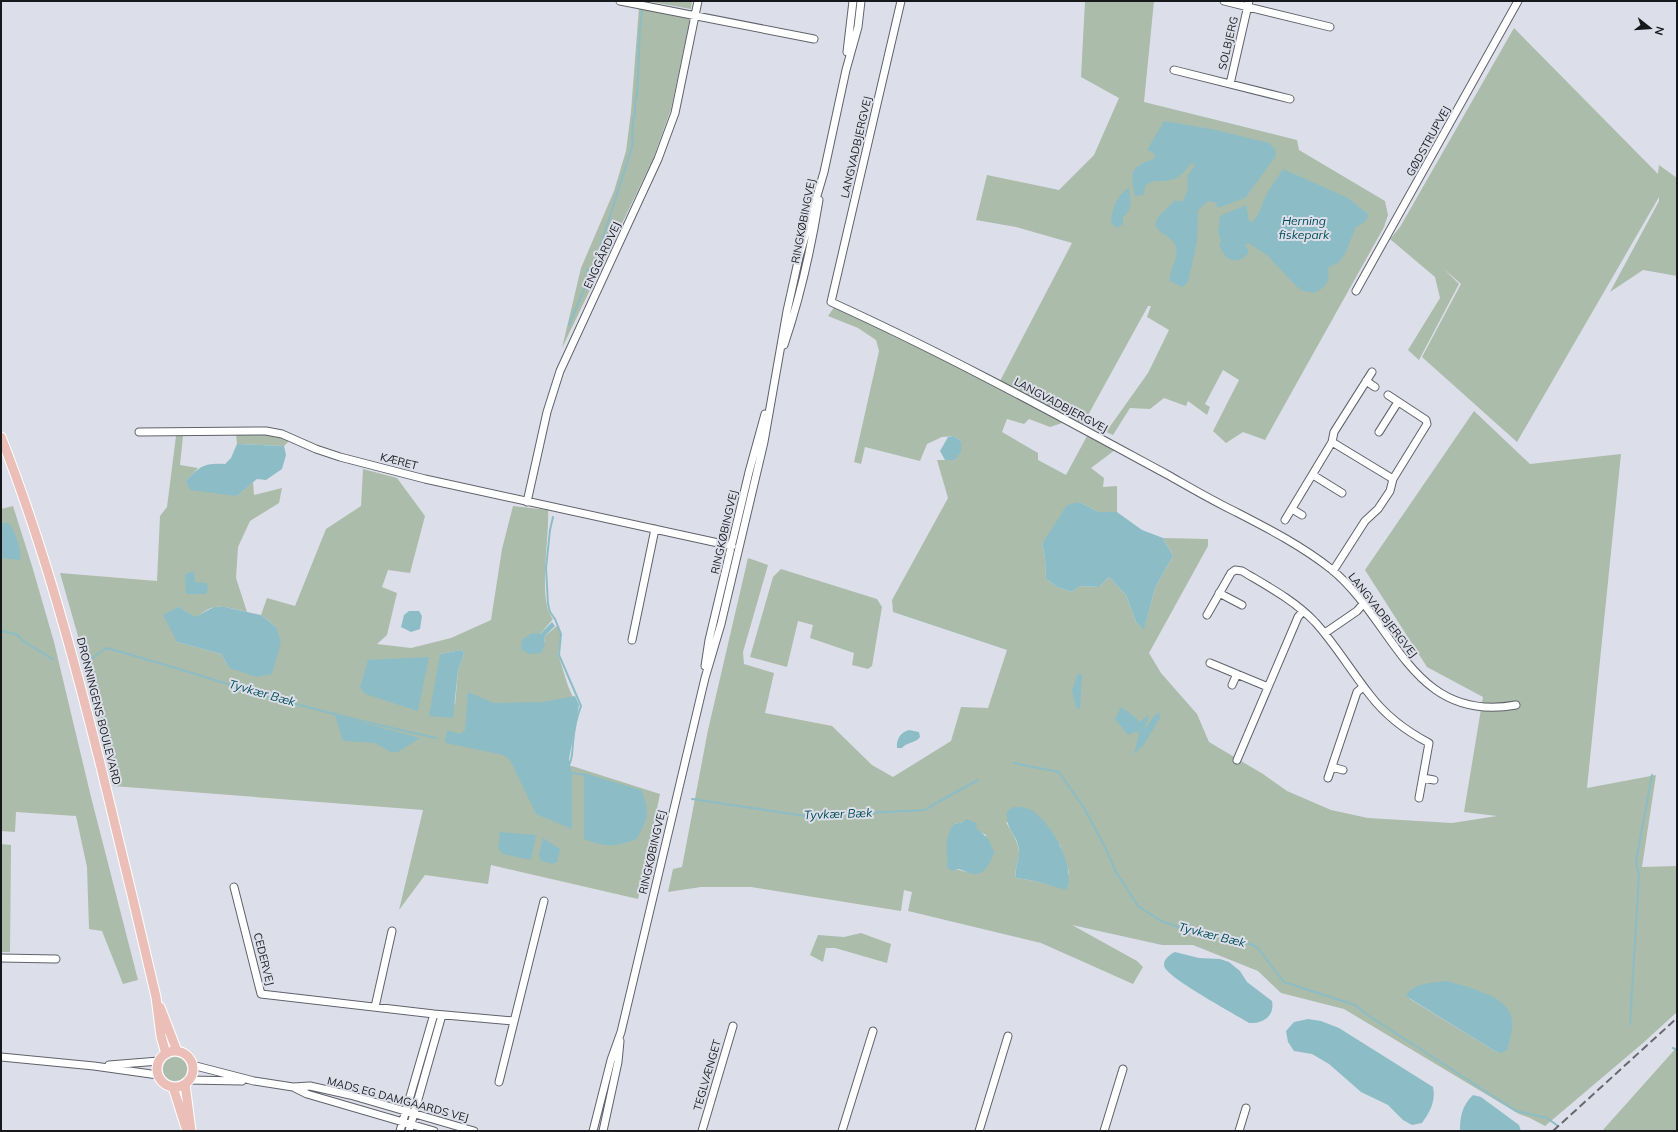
<svg xmlns="http://www.w3.org/2000/svg" width="1678" height="1132" viewBox="0 0 1678 1132" font-family="Mulish,sans-serif">
<style>
.green{fill:#abbcaa;fill-rule:evenodd}
.water{fill:#8cbdc6}
.lines{fill:none;stroke-linecap:round;stroke-linejoin:round}
.stream{stroke:#8cbdc6;stroke-width:2}
.minor-casing{stroke:#60626b;stroke-width:9}
.major-casing{stroke:#fff;stroke-width:11}
.minor{stroke:#fff;stroke-width:7}
.major{stroke:#ecbeb8;stroke-width:9}
.rail{stroke:#66686e;stroke-width:2;stroke-dasharray:8 4;stroke-linecap:butt}
.labels{text-anchor:middle;stroke-width:4;stroke-linejoin:round;paint-order:stroke}
.street-label{font-size:11px;fill:#17181c;stroke:#dcdfe9}
.water-label{font-size:12px;font-style:italic;fill:#004c56;stroke:#dcdfe9}
</style>
<rect width="100%" height="100%" fill="#dcdfe9"/>
<path class="green" d="M646,1H692L691,9Z
M1085,1H1154L1144,102L1297,140L1299,150L1385,201L1388,215L1384,227L1265,440L1243,432L1226,443L1213,431L1239,380L1223,370L1205,404L1210,407L1207,415L1188,401L1186,406L1164,398L1150,409L1130,408L1113,435L1106,432L1148,373L1169,330L1147,317L1151,306H1148L1082,426L1000,381L1072,243L1016,227L976,220L987,175L1059,190L1094,155L1119,98L1081,77Z
M639,7L690,18L671,109L653,159L562,348L581,268L614,191L626,151L631,112Z
M1514,28L1658,174L1659,165L1677,178V276L1643,270L1610,292L1659,201V197L1517,442L1422,357L1461,284L1443,268L1459,284L1419,360L1408,350L1440,298L1435,277L1390,239L1400,227Z
M835,306L889,331L893,336L948,362L1065,422L1050,427L1029,419L1024,424L1007,419L1002,432L1038,453V460L1066,475L1087,436L1115,450L1091,468L1104,478L1103,487L1117,486V512H1099L1079,502L1042,544L1045,558L1046,579L1057,587L1072,592L1079,586L1099,587L1109,577L1126,595L1136,622L1144,629L1155,588L1173,556L1163,538L1208,539V546L1149,653L1161,673L1197,714L1209,742L1263,774L1287,791L1331,810L1368,818L1452,823L1497,816L1464,812L1483,697L1427,667L1365,570L1474,411L1530,464L1621,454L1587,788L1656,775L1642,867L1677,866V1012L1643,1043L1545,1126L1530,1118L1519,1114L1344,1009L1281,993L1258,971L1193,945H1162L1072,925L1137,961L1143,967L1133,984L1041,943L908,911L912,892L904,890L901,911L751,887H701L668,892L673,869L682,867L708,730L748,558L768,565L743,652L744,664L774,673L765,713L832,726L872,765L893,777L951,741L961,707L988,708L1007,650L893,612L892,600L948,498L937,460H955L961,441L954,436L942,437L927,444L920,461L865,447L861,464L854,462L879,351L876,340L858,328L828,316ZM963,822L986,835L980,873C969,874 958,869 947,867L948,856L954,824ZM1006,822L1060,845L1069,872L1066,889L1035,881L1016,878C1014,870 1018,864 1019,856C1020,843 1011,832 1006,822ZM1407,995L1500,1053L1493,1050L1410,999Z
M236,434C254,434 273,432 289,441L284,446L237,444Z
M176,436H183L180,465L198,468L186,481L237,496L253,482L254,495L282,488L279,503L250,521L238,547L236,578L247,612C237,610 226,606 216,607C199,609 186,630 177,642L221,654L229,668L276,627L261,615L267,598L295,606L326,529L361,506L363,469L397,478L425,516L410,573L388,570L382,587L397,593L387,635L377,644L411,648L451,638L491,620L502,549L513,506L548,510C550,536 537,601 553,619L540,634L545,644L544,637L558,625L561,637L558,654L568,686L576,704L565,767L572,766L660,794L638,899L491,865L488,884L425,875L399,910L423,810L113,786L82,652H83L82,650L60,573L157,581L160,516L167,507ZM461,650L463,651L464,654L458,671L455,705L440,654Z
M13,506L32,566L54,642L91,797L138,980L123,984L102,931L89,929L87,867L76,816L16,812L15,832L1,831V509Z
M781,569L877,599L882,607L872,666L868,669L852,665L854,653L810,638L813,625L798,621L787,667L750,657L773,577Z
M1,844L11,845L10,952H1Z
M861,933L891,944L887,963L835,948H826L823,962L810,955L818,935L844,937Z
M1677,1047V1131H1602Z
M163 1069a12 12 0 1 1 24 0a12 12 0 1 1-24 0Z"/>
<path class="water" d="M1164,121L1216,130L1269,143L1275,149L1276,156L1245,198L1218,208L1216,203L1208,201L1198,210L1197,242L1188,282L1182,287L1170,281C1168,270 1179,259 1176,247C1173,234 1149,232 1157,219C1161,213 1169,207 1174,201H1183L1188,190L1187,176L1195,165L1192,163C1186,170 1179,179 1170,180C1158,183 1157,178 1146,185L1143,195L1135,196C1129,169 1131,168 1155,158L1154,153L1147,150Z
M1283,169L1348,198L1369,215L1365,222L1356,227L1345,254L1339,262L1328,268C1330,282 1326,287 1314,293L1301,290L1298,288L1267,255L1248,243L1245,245L1248,249V254C1235,266 1226,261 1219,245L1221,241L1218,232L1220,217L1224,214L1246,205L1249,221L1252,222C1261,214 1262,202 1267,193C1272,185 1278,177 1283,169Z
M1129,187C1130,200 1134,208 1123,217V224L1117,228L1114,226L1111,223C1113,205 1116,198 1129,187Z
M954,436L961,441V452L955,460H945L940,451L948,437Z
M237,444L284,446L286,455L282,469L266,480L257,479L237,496L190,490L186,481C200,466 204,463 225,464L231,458Z
M1079,502L1099,512H1117L1142,530L1163,538L1173,556L1155,588L1144,630L1136,622L1126,595L1109,577L1099,587L1079,586L1072,592L1057,587L1046,579L1045,558L1042,544L1067,505Z
M1,523H8C15,528 22,552 20,560L1,558Z
M194,571L195,582L207,583L208,589L206,594H186L185,574Z
M178,607L195,617L214,607H225L261,615L276,627L281,642L272,674L257,677L229,668L221,654L177,642L163,615Z
M409,611H419L422,616L420,629L411,632L401,627L404,615Z
M552,622L555,626L544,637L545,644L541,653L529,654L521,649L522,640L532,633L540,634Z
M461,650L463,651L464,654L458,671L453,717L452,718L429,716L440,654Z
M429,657L418,711L365,694L360,687L368,660Z
M1080,673L1082,676L1080,709L1076,708L1072,690L1077,675Z
M468,692L494,703L543,702L575,696L579,705L569,759L572,774V829L536,814L510,760L503,755L446,743L445,741L447,730L460,734L465,730Z
M1121,707L1135,717L1139,722L1149,715L1144,730L1155,715L1159,712L1160,718L1143,746L1134,754L1139,734L1137,731L1128,735L1115,719Z
M335,715L420,738L398,752H391L375,743L345,741L342,739Z
M909,730L919,732L920,737C916,743 907,742 902,748H897C896,739 901,732 909,730Z
M584,773L641,790C650,810 648,819 637,839C614,847 607,848 584,839Z
M1014,807C1019,807 1024,807 1029,809C1050,819 1078,869 1066,890L1035,881L1016,878C1014,868 1020,860 1019,850C1017,833 1005,831 1007,811Z
M967,819L976,823L977,829C987,836 991,842 994,853C990,862 986,875 973,874C968,873 963,870 958,869L952,871L947,867C948,850 943,838 954,824L963,822Z
M500,832L536,835L531,860L503,854L498,848Z
M543,838L560,849L557,862L552,864L540,860L539,855Z
M1175,952L1199,958L1220,959L1229,962L1240,971L1247,982L1272,1001C1275,1016 1263,1024 1249,1023C1233,1013 1173,981 1165,968C1161,961 1170,954 1175,952Z
M1447,981C1466,987 1506,995 1511,1016C1514,1025 1510,1040 1507,1050L1500,1053L1493,1050L1409,998L1406,995C1416,982 1433,983 1447,981Z
M1308,1019L1321,1021L1339,1028L1433,1087C1436,1101 1430,1112 1422,1123L1412,1125L1403,1120L1388,1105L1361,1092L1329,1064L1312,1054L1294,1051L1288,1042L1286,1031L1294,1022Z
M1473,1095L1481,1097L1519,1125L1521,1131H1460C1460,1116 1462,1106 1473,1095Z"/>
<g class="lines">
<path class="stream" d="M569,325L588,280L587,270L594,266L633,144L632,139L633,120L635,114V102L637,95L640,30L642,9
M553,517L550,530L546,568L548,604L550,612L555,619L561,634L559,655L581,706C576,718 574,731 573,743C572,752 573,757 569,765
M1,631L16,634L22,640L54,660
M91,659L106,648C159,662 210,679 261,694C319,711 377,725 436,738
M1014,763L1059,772L1084,808L1105,847L1116,872L1138,906L1161,921L1187,930L1242,941L1257,947L1284,982L1355,1005L1369,1016L1516,1111L1547,1118L1558,1126
M571,773L586,775
M692,799L805,816L925,810L938,802L978,780
M1630,1024L1639,876L1636,861L1652,775
M1673,1048L1677,1050"/>
<defs>
<path id="minor" d="M620,1L814,39
M901,1L831,302C946,354 1057,415 1168,475C1191,488 1213,501 1236,512C1269,529 1302,546 1331,569C1395,621 1411,724 1516,705
M1224,1L1330,27
M847,52L853,1
M1174,70L1290,99
M1230,84L1249,1
M1356,291L1518,1
M784,345C800,298 811,249 819,200
M1366,381L1375,387
M139,432L266,431L282,434L316,449L340,457L425,479L732,546
M1379,432L1398,402
M1332,442L1393,479
M1313,475L1342,493
M527,502L547,412L560,371L658,159L675,113L698,1
M1292,509L1302,515
M1285,520L1332,442L1334,432L1372,372
M1333,571L1365,521L1378,509L1390,491L1393,479L1427,424L1426,420L1423,418L1388,395
M1219,593L1242,605
M1207,615L1231,573L1235,570L1242,571C1267,586 1294,600 1315,622C1335,644 1351,671 1370,695C1386,716 1406,731 1429,743L1419,798
M1325,633L1357,611L1363,604
M632,640L655,529
M1210,663L1268,687
M705,666L709,640L749,472L765,414
M1232,685L1237,674
M1237,760L1298,617L1303,611
M1332,767L1343,770
M1328,778L1357,692L1363,687
M1423,778L1434,780
M234,887L261,994L434,1014L514,1021
M1,958L56,959
M375,1007L392,931
M1,1057L94,1066L158,1075
M109,1065L159,1061
M192,1065L254,1081L293,1087L310,1086L350,1095L474,1131
M188,1080L242,1081
M499,1082L544,901
M295,1088L307,1094L434,1131
M400,1131L434,1014
M409,1131L442,1015
M593,1131L611,1060L621,1032L705,678L721,624L764,442L787,311L799,257L824,172L846,70L858,27L861,1
M603,1131L618,1062L620,1041
M702,1131L733,1026
M842,1131L873,1031
M979,1131L1008,1036
M1104,1131L1123,1069
M1239,1131L1246,1108"/>
<path id="major" d="M1,437C43,544 73,655 101,767C120,844 138,920 156,997L161,1036L166,1054
M160,1007L177,1051
M157 1069a18 18 0 1 1 36 0a18 18 0 1 1-36 0Z
M185,1084L191,1131
M173,1087L187,1131"/>
</defs>
<use href="#minor" class="minor-casing"/>
<use href="#major" class="major-casing"/>
<use href="#minor" class="minor"/>
<use href="#major" class="major"/>
<path class="rail" d="M1553,1131L1677,1018"/>
</g>
<g class="labels">
<g class="street-label">
<text transform="translate(1228 43) rotate(-77)" y="4">SOLBJERG</text>
<text transform="translate(1428 141) rotate(-61)" y="4">GØDSTRUPVEJ</text>
<text transform="translate(856 147) rotate(-77)" y="4">LANGVADBJERGVEJ</text>
<text transform="translate(803 221) rotate(-79)" y="4">RINGKØBINGVEJ</text>
<text transform="translate(602 255) rotate(-65)" y="4">ENGGÅRDVEJ</text>
<text transform="translate(1061 405) rotate(28)" y="4">LANGVADBJERGVEJ</text>
<text transform="translate(399 461) rotate(14)" y="4">KÆRET</text>
<text transform="translate(724 532) rotate(-77)" y="4">RINGKØBINGVEJ</text>
<text transform="translate(1383 615) rotate(52)" y="4">LANGVADBJERGVEJ</text>
<text transform="translate(99 711) rotate(76)" y="4">DRONNINGENS BOULEVARD</text>
<text transform="translate(652 852) rotate(-77)" y="4">RINGKØBINGVEJ</text>
<text transform="translate(264 959) rotate(76)" y="4">CEDERVEJ</text>
<text transform="translate(707 1075) rotate(-74)" y="4">TEGLVÆNGET</text>
<text transform="translate(398 1099) rotate(15)" y="4">MADS EG DAMGAARDS VEJ</text>
</g>
<g class="water-label">
<text x="1304" y="225">Herning<tspan x="1304" dy="14">fiskepark</tspan></text>
<text transform="translate(262 693) rotate(16)" y="4">Tyvkær Bæk</text>
<text transform="translate(838 814) rotate(-2)" y="4">Tyvkær Bæk</text>
<text transform="translate(1212 935) rotate(14)" y="4">Tyvkær Bæk</text>
</g>
</g>
<rect width="1678" height="1132" fill="none" stroke="#17181c" stroke-width="4"/>
<g transform="translate(1650 28) rotate(107)" stroke="#dcdfe9" stroke-width="3" paint-order="stroke">
<path d="M0-3L7 15L0 10L-7 15Z" fill="#17181c"/>
<text y="-6" font-size="11" font-weight="bold" text-anchor="middle" fill="#17181c">N</text>
</g>
</svg>
